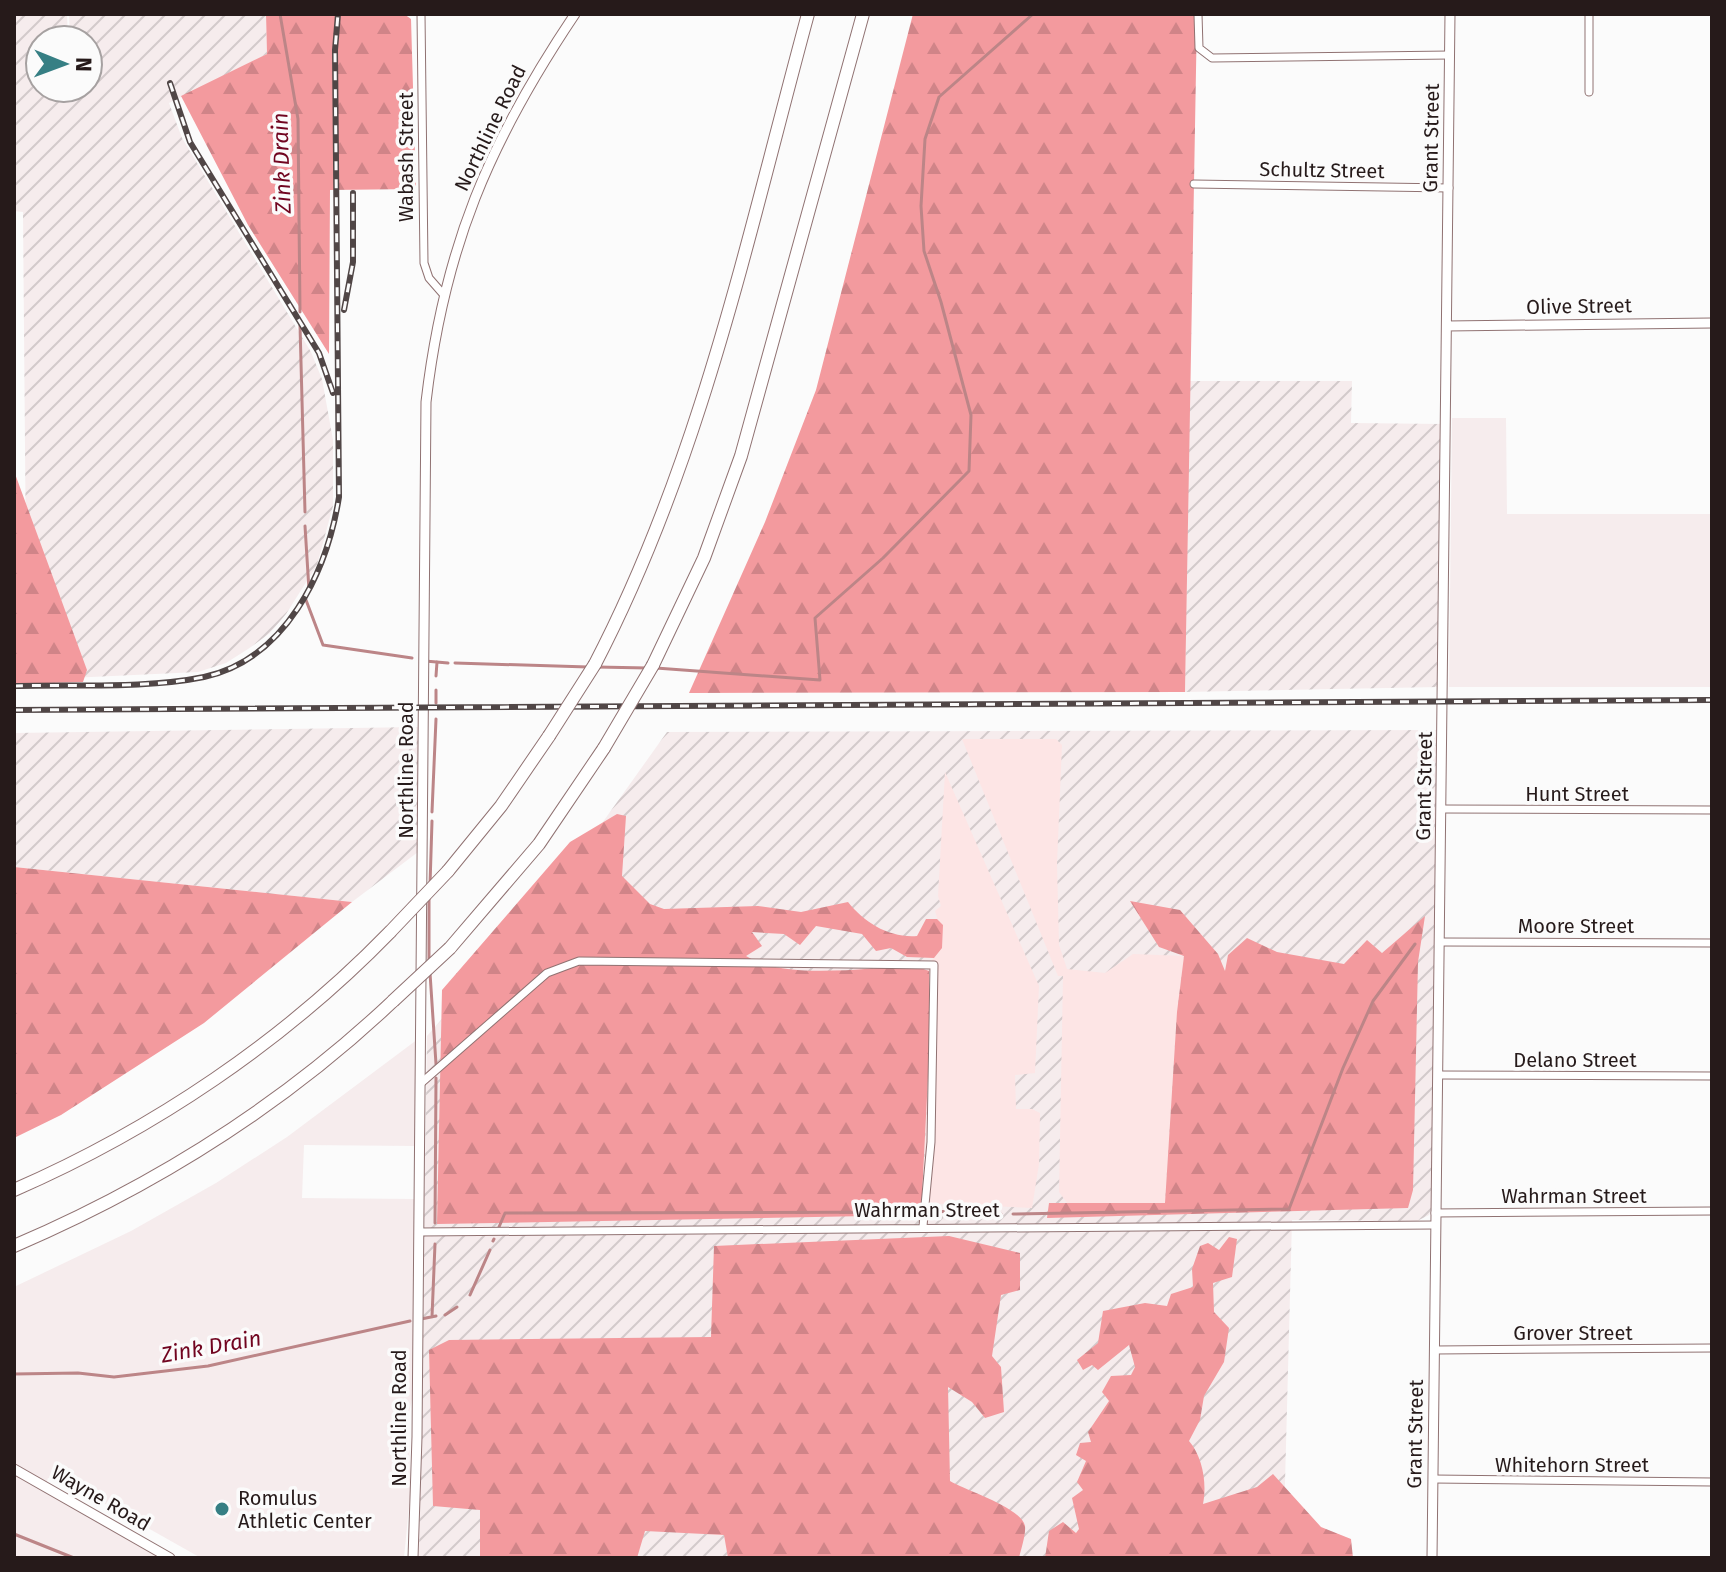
<svg xmlns="http://www.w3.org/2000/svg" width="1726" height="1572" viewBox="0 0 1726 1572" font-family="'Fira Sans',sans-serif">
<style>
.built{fill:#f6eced}
.industrial{fill:url(#industrial-furrows)}
.green{fill:#fde5e5}
.forest{fill:url(#forest-firs)}
.lines{fill:none;stroke-linecap:round;stroke-linejoin:round}
.stream{stroke:#bc8587;stroke-width:3}
.street-casing{stroke:#907272;stroke-width:9}
.secondary-casing{stroke:#907272;stroke-width:11}
.highway-casing{stroke:#907272;stroke-width:14}
.street{stroke:#fff;stroke-width:7}
.secondary{stroke:#fff;stroke-width:9}
.highway{stroke:#fff;stroke-width:12}
.rail-casing{stroke:#504646;stroke-width:6}
.rail{stroke:#fbfbfb;stroke-width:3;stroke-dasharray:9;stroke-linecap:butt}
.highway-bridge-casing{stroke:#907272;stroke-width:14;stroke-linecap:butt}
.highway-bridge{stroke:#fff;stroke-width:12}
.poi-dot{fill:#367f84;stroke:#fbfbfb;stroke-width:3}
.labels{text-anchor:middle;stroke-width:7;stroke-linejoin:round;paint-order:stroke}
.street-label{font-size:20px;fill:#261a1a;stroke:#fbfbfb}
.poi-label{font-size:20px;fill:#261a1a;stroke:#fbfbfb;text-anchor:start}
.water-label{font-size:22px;font-style:italic;fill:#710520;stroke:#fbfbfb}
</style>
<defs>
<pattern id="industrial-furrows" width="10" height="10" patternUnits="userSpaceOnUse" patternTransform="scale(2)"><rect width="10" height="10" fill="#f6eced"/><path d="M-1 1l2-2M0 10L10 0M9 11l2-2" fill="none" stroke="#d3cacb"/></pattern>
<pattern id="forest-firs" width="22" height="20" patternUnits="userSpaceOnUse" patternTransform="scale(2)"><rect width="22" height="20" fill="#f39a9e"/><path d="M5 1l3.5 6h-7zM16 11l3.5 6h-7z" fill="#d08488"/></pattern>
</defs>
<rect width="100%" height="100%" fill="#fbfbfb"/>
<path class="built" d="M1452,418H1506L1507,514H1712V687H1449Z
M418,1039L416,1146L304,1145L302,1198L416,1199L414,1388L409,1414L410,1496L404,1558H201L84,1492L48,1478L44,1490L161,1558H14V1287L131,1231L216,1183L287,1137Z"/>
<path class="industrial" d="M14,14H67L68,40H40V88H69L70,105L71,88H88V40H70L69,14H266L267,54L169,103L182,138L311,352L322,379L333,440V506L317,565L286,614L270,633L248,649L226,663L198,672L27,680L23,212L14,211Z
M1189,381H1352L1351,423L1443,424L1439,687L1185,692Z
M418,727V852L352,902L14,867V733Z
M1439,730L1433,1205L1429,1215L1417,1221L1292,1220L1283,1558H419L427,1036L548,899L667,732Z"/>
<path class="green" d="M962,739H1056L1062,745L1057,864L1059,945L1067,969L1105,973L1133,954L1184,956L1177,1012L1165,1203H1067L1059,1192L1063,976H1058Z
M945,772L1039,986L1035,1073L1015,1075L1016,1109H1032L1040,1113L1039,1164L1032,1208L923,1203L931,989L927,969C945,939 945,943 935,911L941,906L938,896Z"/>
<path class="forest" d="M266,14H404L411,19L416,189L330,190L329,354L248,225L181,96L267,54Z
M913,14H1197L1185,692L689,693L765,522L816,390Z
M14,471L87,670L83,682L14,684Z
M617,814L626,816L622,876L650,904L664,909L758,906L801,912L848,902C865,923 889,938 917,936L926,919H937L943,925L942,948L934,958L907,957L891,948L876,951L862,934L816,926L800,945L784,934L752,932L762,946L746,956C786,981 867,967 915,966L929,971L930,1037L921,1215L437,1224L442,990L570,842Z
M14,867L352,902L204,1023L61,1115L14,1138Z
M1130,901L1180,910L1218,954L1225,971L1228,955L1247,938L1277,952L1344,964L1367,940L1382,953L1425,916L1418,962L1413,1190L1408,1208L1047,1218L1049,1203H1165L1177,1012L1184,956L1159,947Z
M949,1236L1020,1253V1290L1001,1295L992,1356L1001,1367L1004,1412L985,1418L972,1402L948,1387L950,1481C965,1490 1022,1508 1025,1526C1026,1535 1021,1549 1019,1558H728L724,1535L645,1531L637,1558H480V1510L433,1506L429,1350L449,1340L711,1337L714,1246Z
M1229,1237L1237,1239L1232,1277L1213,1283L1214,1312L1229,1328L1224,1362L1204,1396L1200,1420L1189,1441C1203,1457 1207,1484 1203,1504L1257,1487L1273,1474L1321,1527L1351,1539L1353,1558H1045L1049,1531L1063,1522L1076,1533L1079,1529L1072,1498L1083,1490L1077,1482L1086,1461L1076,1455L1080,1443L1091,1442L1088,1432L1109,1401L1102,1392L1111,1376L1131,1375L1135,1367L1129,1345L1098,1370L1092,1365L1083,1370L1077,1360L1098,1343L1103,1311L1145,1303L1167,1306L1171,1294L1193,1287L1192,1269L1200,1246L1208,1243L1219,1250Z"/>
<g class="lines">
<path class="stream" d="M280,14L298,119L300,312
M300,325L305,512
M305,526L309,590
M306,600L323,645L412,658
M425,661L448,663
M455,663L588,667
M596,667L648,668
M656,668L820,680L815,618L883,558L969,471L971,415L941,302L924,251L921,206L925,139L939,97L1033,14
M436,676L437,662
M436,703V690
M432,812L436,719
M430,885L432,821
M429,961V897
M430,973L436,1064
M930,1211L1001,1214
M1013,1214L1289,1209L1343,1068L1373,1001L1415,944
M435,1223L436,1078
M499,1227L505,1213L921,1212
M493,1241L494,1239
M470,1295L490,1250
M445,1315L457,1307
M432,1317L435,1244
M421,1319L436,1316
M14,1374L78,1373L114,1377L208,1366L410,1321
M14,1534L74,1558"/>
<defs>
<path id="street" d="M421,14L424,263L429,278L443,294
M1198,14L1199,48L1212,58L1450,55
M1589,92V14
M1194,184L1449,188
M1441,809L1712,810
M1440,942L1712,943
M1438,1075L1712,1076
M420,1084L547,973L579,961L934,965L931,1142L923,1226
M1435,1213L1712,1211
M419,1232L1435,1225
M1435,1350L1712,1348
M1433,1479L1712,1482"/>
<path id="secondary" d="M1447,326L1712,323
M14,1469L170,1558
M413,1558L417,1437L426,402C444,248 489,142 575,14
M1432,1558L1450,14"/>
<path id="highway" d="M595,664C701,460 748,235 808,14
M653,665L704,558L741,456L863,14
M448,871L501,806L549,736
M450,948L539,844L604,748
M14,1190C154,1129 284,1041 390,932
M14,1246C154,1186 282,1106 393,1001"/>
</defs>
<use href="#street" class="street-casing"/>
<use href="#secondary" class="secondary-casing"/>
<use href="#highway" class="highway-casing"/>
<use href="#street" class="street"/>
<use href="#secondary" class="secondary"/>
<use href="#highway" class="highway"/>
<defs>
<path id="rail" d="M170,83L190,142L319,353L333,393
M344,310L353,262V193
M14,686C74,684 145,689 204,677C286,659 327,572 339,497L335,50L338,14
M14,710L1712,700"/>
</defs>
<use href="#rail" class="rail-casing"/>
<use href="#rail" class="rail"/>
<defs>
<path id="highway-bridge" d="M549,736L595,664
M604,748L653,665
M390,932L448,871
M393,1001L450,948"/>
</defs>
<use href="#highway-bridge" class="highway-bridge-casing"/>
<use href="#highway-bridge" class="highway-bridge"/>
</g>
<circle class="poi-dot" cx="222" cy="1509" r="8"/>
<g class="labels">
<g class="street-label">
<text transform="translate(490 128) rotate(-64)" y="7">Northline Road</text>
<text transform="translate(1431 138) rotate(-89)" y="7">Grant Street</text>
<text transform="translate(406 157) rotate(-90)" y="7">Wabash Street</text>
<text transform="translate(1322 170) rotate(1)" y="7">Schultz Street</text>
<text transform="translate(1579 306) rotate(-1)" y="7">Olive Street</text>
<text transform="translate(406 770) rotate(-90)" y="7">Northline Road</text>
<text transform="translate(1424 786) rotate(-89)" y="7">Grant Street</text>
<text x="1577" y="801">Hunt Street</text>
<text x="1576" y="933">Moore Street</text>
<text x="1575" y="1067">Delano Street</text>
<text x="1574" y="1203">Wahrman Street</text>
<text x="927" y="1217">Wahrman Street</text>
<text x="1573" y="1340">Grover Street</text>
<text transform="translate(399 1418) rotate(-90)" y="7">Northline Road</text>
<text transform="translate(1415 1434) rotate(-89)" y="7">Grant Street</text>
<text x="1572" y="1472">Whitehorn Street</text>
<text transform="translate(101 1498) rotate(30)" y="7">Wayne Road</text>
</g>
<g class="poi-label">
<text x="238" y="1505">Romulus<tspan x="238" dy="23">Athletic Center</tspan></text>
</g>
<g class="water-label">
<text transform="translate(281 163) rotate(-92)" y="8">Zink Drain</text>
<text transform="translate(211 1346) rotate(-10)" y="8">Zink Drain</text>
</g>
</g>
<rect width="1726" height="1572" fill="none" stroke="#261a1a" stroke-width="32"/>
<g transform="translate(64 64) rotate(91)"><circle r="38" fill="#fbfbfb" stroke="#a6a1a1" stroke-width="2"/>
<path d="M0-6L14 30L0 20L-14 30Z" fill="#367f84"/>
<text y="-12" font-size="22" font-weight="bold" text-anchor="middle" fill="#261a1a">N</text>
</g>
</svg>
